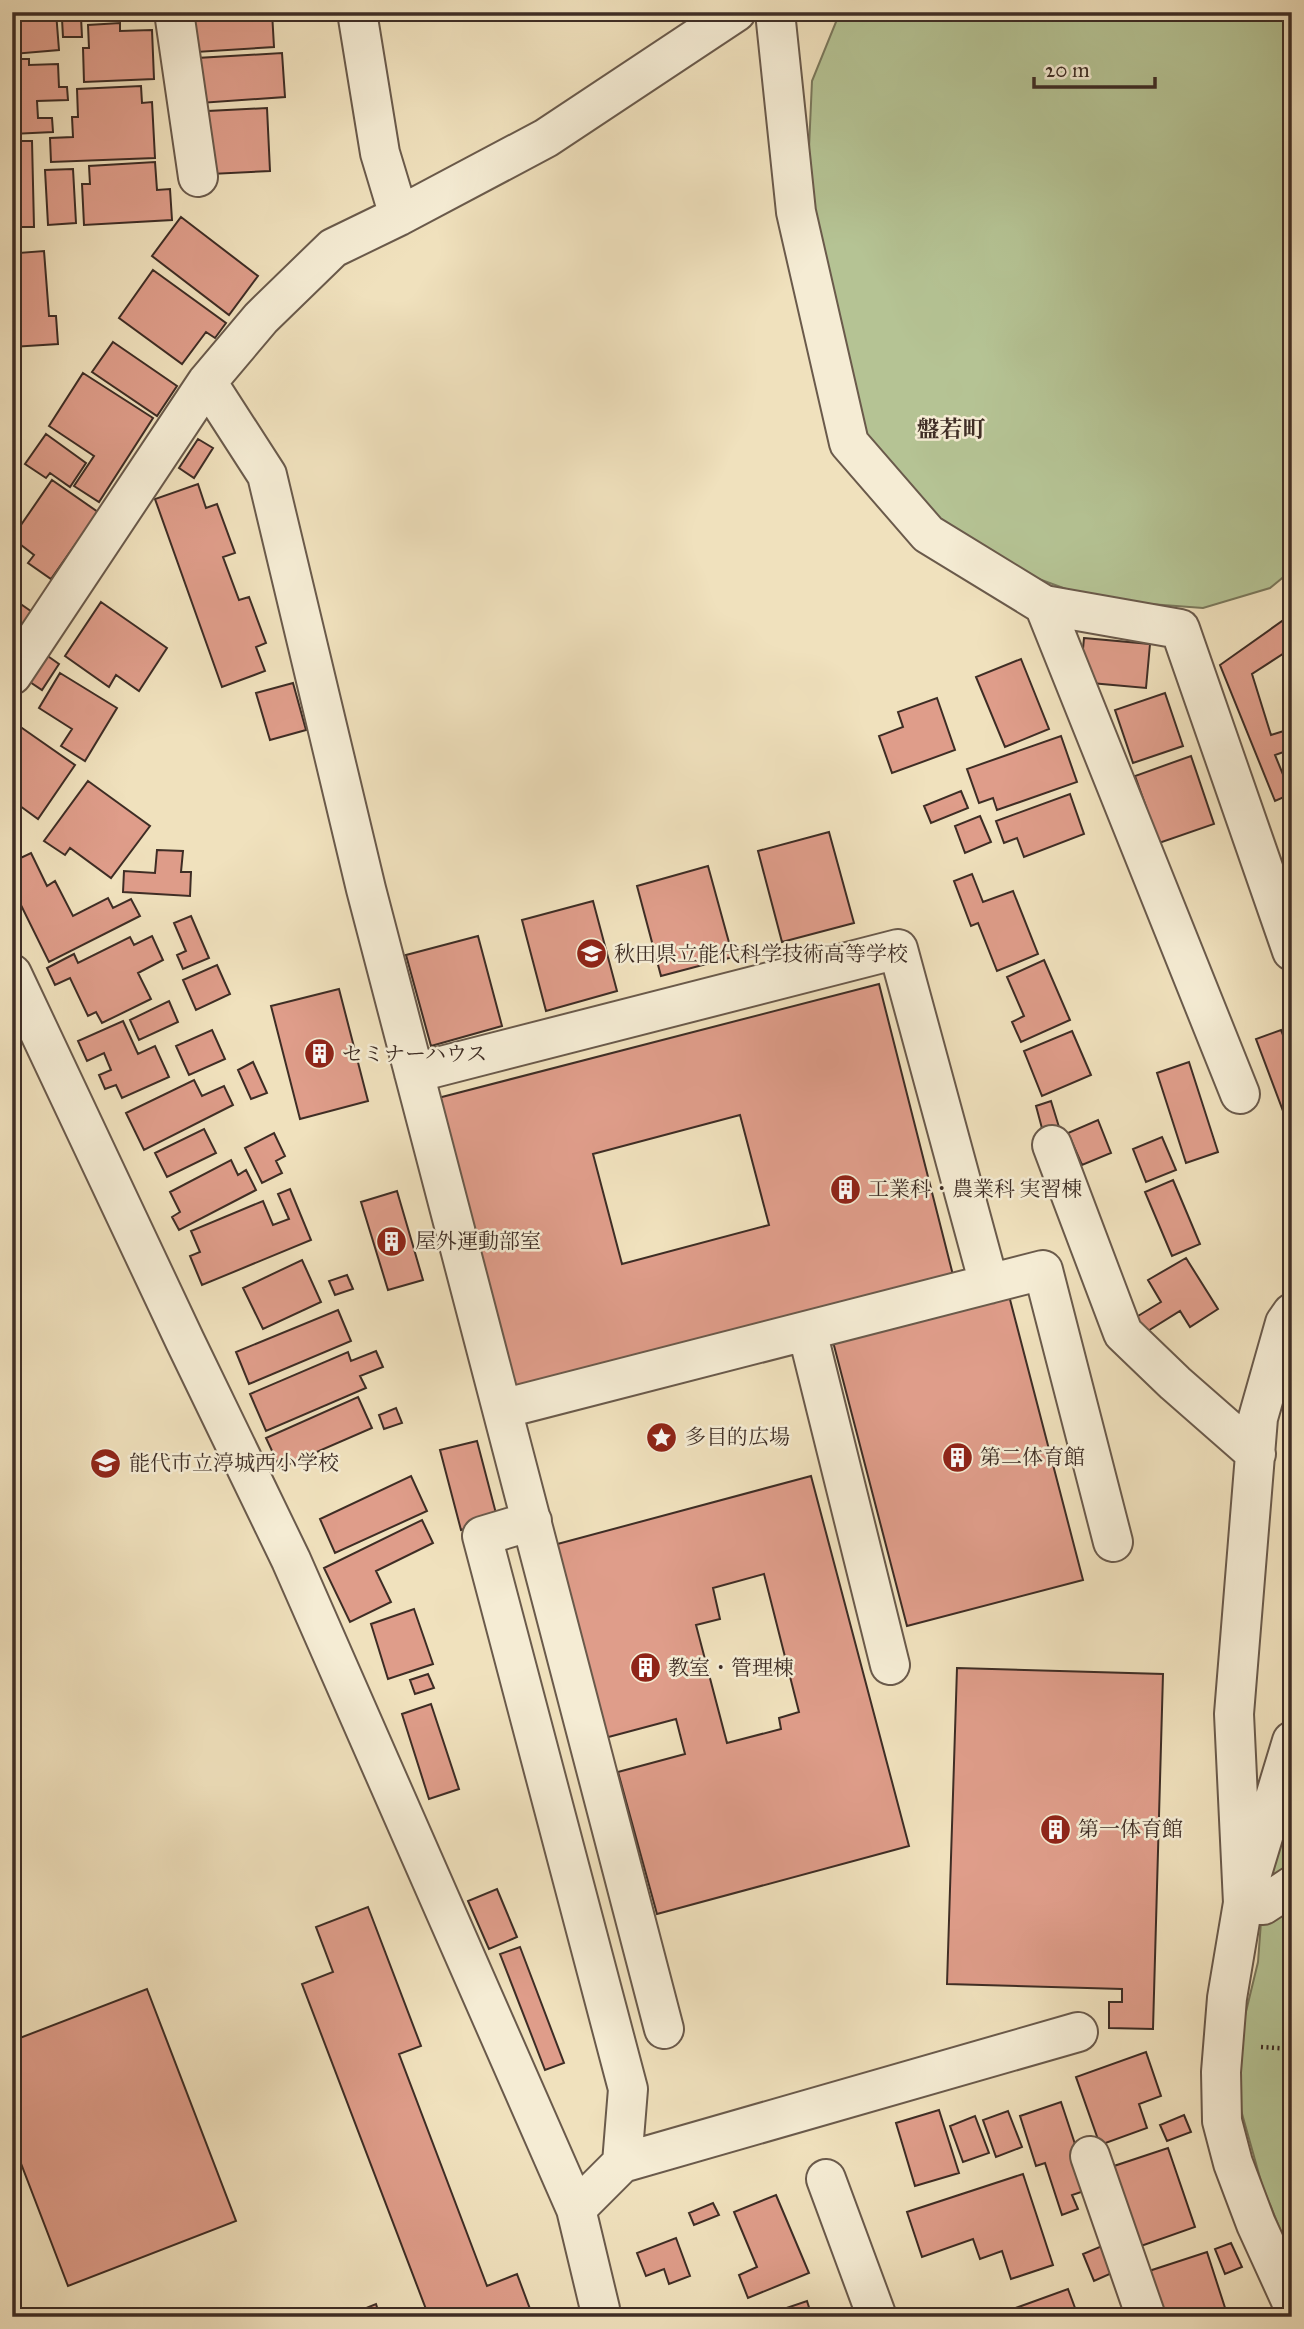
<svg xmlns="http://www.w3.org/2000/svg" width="1304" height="2329" viewBox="0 0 1304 2329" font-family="'IM FELL Great Primer','Noto Serif JP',serif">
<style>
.green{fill:#b5c394;stroke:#7a785c;stroke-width:2}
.building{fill:#df9d8a;stroke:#3e2d25;stroke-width:2;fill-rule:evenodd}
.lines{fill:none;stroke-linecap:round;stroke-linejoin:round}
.minor-casing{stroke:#6a5a4b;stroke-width:42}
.path{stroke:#3e2d25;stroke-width:4.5;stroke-dasharray:2 3.5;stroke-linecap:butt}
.minor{stroke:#f5ecd4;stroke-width:38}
.labels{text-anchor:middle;stroke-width:5;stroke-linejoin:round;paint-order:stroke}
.poi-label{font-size:21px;fill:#3e2d25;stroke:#f5ecd4;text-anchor:start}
.neighbourhood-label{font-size:23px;font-weight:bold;fill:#3e2d25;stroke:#f5ecd4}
</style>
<rect width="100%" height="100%" fill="#f0e1bd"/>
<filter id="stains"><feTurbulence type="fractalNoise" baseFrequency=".00286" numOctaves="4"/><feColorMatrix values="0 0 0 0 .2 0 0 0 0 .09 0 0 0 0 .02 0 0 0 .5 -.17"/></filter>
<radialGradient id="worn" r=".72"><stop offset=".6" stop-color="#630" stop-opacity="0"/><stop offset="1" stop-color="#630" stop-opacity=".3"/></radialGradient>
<path class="green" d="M585,12H688L679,16L597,18Z
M840,12H1292V570L1270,588L1203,608L1096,600L998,564L918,506L860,432L807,193L812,81Z
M1292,1791V2259L1262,2185L1239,2103L1243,2024L1258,1962L1265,1868Z"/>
<path class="building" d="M14,12H56L59,50L13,54Z
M92,12H153L93,18Z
M272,12L274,47L196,52L194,13Z
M81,17L82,37H63L62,19Z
M120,23V31L152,30L154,79L84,82L83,48H89L88,25Z
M282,53L285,97L200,103L197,58Z
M12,59H29V65L58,64L59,87H67L68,100L37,101L38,118H52L53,132L12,134Z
M141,86L142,103L152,102L155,158L51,162L50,138L73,137L72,117H78L77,89Z
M267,108L270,171L211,174L208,111Z
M12,141H32L34,227H12Z
M155,162L157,190L170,189L172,220L84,225L82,184H90L89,166Z
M73,169L76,223L48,225L45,170Z
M181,217L258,276L229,315L152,256Z
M19,242V253L44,251L49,316H56L58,344L12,347V243Z
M153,270L226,323L215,338L206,332L182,364L119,318Z
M113,342L177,386L157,416L92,372Z
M83,373L153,418L99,502L74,486L94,456L49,426Z
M46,434L86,463L70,487L50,473L46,478L25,464Z
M198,439L213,448L194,478L179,468Z
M52,480L98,512L51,579L28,563L34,555L12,538Z
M198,484L206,508L217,504L235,553L223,557L239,600L249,597L266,643L256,647L265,671L222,687L155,499Z
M12,598L35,614L12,647Z
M101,602L167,648L139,691L116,675L109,687L65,656Z
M1292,614V648L1252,674L1271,735L1287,730L1292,742V749L1275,755L1291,794L1275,801L1220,665Z
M1084,638L1150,644L1146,688L1080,682Z
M42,652L59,664L42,690L24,678Z
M1021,659L1049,729L1005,747L976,677Z
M60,673L117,708L85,761L61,746L72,729L39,708Z
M293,683L306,730L270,740L256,693Z
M1165,693L1183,746L1133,763L1115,710Z
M937,698L955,750L892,773L879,736L903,727L898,712Z
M12,721L75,765L38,819L16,803L12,808Z
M1061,736L1077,782L997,810L993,798L979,803L967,769Z
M1191,756L1214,824L1159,843L1135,776Z
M88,781L150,826L111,878L70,848L65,855L44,841Z
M961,791L968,808L931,823L924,806Z
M1070,794L1084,834L1024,857L1017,838L1004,843L996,821Z
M980,816L991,842L965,853L955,826Z
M829,832L854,923L782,942L758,851Z
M157,850L183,851L181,872H191L190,896L123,892L124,871L155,873Z
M31,853L47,886L55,881L73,916L108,898L113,908L131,899L140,916L49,962L12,887V862Z
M708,866L733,957L661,976L637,886Z
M972,874L983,902L1013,891L1038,954L997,971L978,923L971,926L954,881Z
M593,901L617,991L546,1011L522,920Z
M191,916L209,958L183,969L177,955L186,951L174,923Z
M152,936L163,960L138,973L151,999L102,1023L96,1012L88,1016L70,978L55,985L47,968L74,954L78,963L130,937L134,945Z
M478,936L502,1026L431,1046L406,955Z
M1044,960L1070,1020L1021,1042L1012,1022L1024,1016L1007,977Z
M217,965L230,994L196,1010L183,980Z
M879,984L954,1279L514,1393L438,1098ZM740,1115L769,1225L622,1264L593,1154Z
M339,989L368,1101L300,1119L271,1006Z
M169,1001L178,1022L139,1040L130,1020Z
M123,1021L138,1054L155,1046L169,1077L122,1098L116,1085L105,1089L99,1075L111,1070L104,1053L87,1061L78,1041Z
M212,1030L225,1059L189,1075L176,1046Z
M1281,1030L1292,1057V1135L1256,1039Z
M1072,1031L1091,1075L1042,1096L1024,1051Z
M253,1062L267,1093L251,1099L238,1070Z
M1189,1062L1218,1152L1186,1163L1157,1073Z
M194,1080L202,1096L224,1086L233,1105L144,1150L126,1113Z
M1051,1101L1059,1127L1043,1132L1036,1106Z
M1098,1120L1111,1153L1082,1165L1068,1133Z
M204,1129L216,1153L167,1177L155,1153Z
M274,1133L285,1156L276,1161L282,1173L262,1183L245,1148Z
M1162,1137L1176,1170L1146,1182L1133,1149Z
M231,1160L238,1175L246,1170L256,1190L179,1230L172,1217L180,1212L170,1192Z
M1173,1180L1200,1244L1172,1256L1145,1192Z
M290,1189L311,1240L202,1285L190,1256L200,1252L191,1231L263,1201L273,1225L289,1219L278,1194Z
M397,1191L423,1280L388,1290L361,1202Z
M1186,1258L1218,1309L1190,1327L1180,1311L1143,1334L1133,1319L1161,1302L1148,1280Z
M302,1260L321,1302L263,1329L243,1288Z
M347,1275L353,1289L335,1295L329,1281Z
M1007,1288L1083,1580L907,1626L831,1334Z
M338,1310L351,1341L249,1384L236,1352Z
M376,1351L383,1367L360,1376L366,1388L266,1431L250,1394L348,1352L351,1361Z
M358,1397L372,1428L280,1468L266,1438Z
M396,1408L402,1423L384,1429L379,1415Z
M477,1441L498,1521L461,1530L440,1450Z
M411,1476L427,1511L335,1553L320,1519Z
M811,1476L909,1846L657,1914L618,1772L685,1754L676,1719L601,1739L550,1546ZM764,1574L799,1712L779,1718L781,1729L727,1743L696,1625L720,1619L713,1588Z
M422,1520L433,1543L376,1571L391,1602L350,1622L324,1568Z
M414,1609L433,1664L388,1679L371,1624Z
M957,1668L1163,1674L1153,2029L1109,2028V2002H1122V1989L947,1984Z
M428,1674L434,1688L415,1694L410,1680Z
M431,1704L459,1789L429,1799L402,1714Z
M497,1889L517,1937L489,1949L468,1901Z
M368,1907L421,2046L399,2054L487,2286L517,2274L533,2317H429L302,1984L333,1972L316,1927Z
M520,1947L564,2063L545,2070L500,1954Z
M147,1989L236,2221L68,2286L12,2140V2041Z
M1146,2052L1161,2096L1139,2104L1147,2128L1100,2145L1076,2077Z
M1061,2102L1090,2189L1072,2195L1078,2209L1062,2215L1045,2163L1036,2166L1020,2116Z
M939,2110L959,2173L915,2186L896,2123Z
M1008,2111L1022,2147L996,2157L983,2120Z
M1184,2115L1191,2132L1167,2141L1160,2125Z
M975,2116L989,2153L963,2162L950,2126Z
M1168,2148L1195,2227L1141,2246L1114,2166Z
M1023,2174L1053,2265L1011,2279L1002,2251L980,2259L973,2239L922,2257L907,2212Z
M776,2195L809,2273L748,2298L739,2275L757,2267L734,2212Z
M713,2203L719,2215L694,2225L689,2213Z
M676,2238L690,2276L669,2284L664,2269L646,2276L637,2253Z
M1231,2243L1242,2267L1225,2274L1215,2249Z
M1102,2246L1112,2273L1094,2281L1083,2254Z
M1207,2252L1228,2317H1164L1149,2271Z
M1068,2289L1078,2316L991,2317Z
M807,2301L812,2317H760Z
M376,2304L380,2317H344Z
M1130,2307L1134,2317H1104Z"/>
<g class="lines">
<defs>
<path id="minor" d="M174,12L198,177
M357,12L380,153L399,216
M775,12L796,212L849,443L928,534L1044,605L1180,629L1292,951
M207,382L267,475L366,889L664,2029
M1044,605L1240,1094
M12,675L207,382L261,318L333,248L399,216L546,138L736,12
M12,974L185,1341L291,1560L576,2209L600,2309V2317
M414,1073L898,949L989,1284
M1052,1145L1123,1333L1175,1383L1256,1454
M807,1331L890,1665
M502,1409L1043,1270L1113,1542
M532,1521L482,1536L628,2089L622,2163L576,2209
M1292,1741L1243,1903L1227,1998L1221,2072L1222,2121L1233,2163L1256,2224L1292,2303
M1243,1903L1234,1714L1258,1418L1285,1323L1292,1313
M1243,1903L1263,1905L1292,1886
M1090,2156L1146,2317
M622,2163L1078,2032
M826,2179L877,2317"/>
</defs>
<use href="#minor" class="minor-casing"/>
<path class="path" d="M1261,2047L1292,2049"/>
<use href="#minor" class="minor"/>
</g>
<defs>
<symbol id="school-disc" viewBox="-11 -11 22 22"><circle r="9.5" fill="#8f2418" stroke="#f5ecd4"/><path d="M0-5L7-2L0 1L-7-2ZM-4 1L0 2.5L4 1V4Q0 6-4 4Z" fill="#fff"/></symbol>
<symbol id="building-disc" viewBox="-11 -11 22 22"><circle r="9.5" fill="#8f2418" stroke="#f5ecd4"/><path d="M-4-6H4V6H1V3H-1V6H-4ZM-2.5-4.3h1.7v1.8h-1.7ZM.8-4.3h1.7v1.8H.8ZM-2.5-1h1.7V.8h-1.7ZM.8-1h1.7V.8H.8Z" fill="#fff"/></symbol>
<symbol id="sight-disc" viewBox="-11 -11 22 22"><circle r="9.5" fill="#8f2418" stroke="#f5ecd4"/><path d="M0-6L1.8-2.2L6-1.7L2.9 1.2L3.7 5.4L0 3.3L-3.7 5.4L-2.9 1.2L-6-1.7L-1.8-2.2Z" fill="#fff"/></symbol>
</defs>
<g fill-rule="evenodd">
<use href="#school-disc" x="574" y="936" width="35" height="35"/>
<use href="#building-disc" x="302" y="1036" width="35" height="35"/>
<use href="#building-disc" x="828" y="1172" width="35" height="35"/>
<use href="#building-disc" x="374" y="1224" width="35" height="35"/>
<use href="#sight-disc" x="644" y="1420" width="35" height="35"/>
<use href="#building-disc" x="940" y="1440" width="35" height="35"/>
<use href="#school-disc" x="88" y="1446" width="35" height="35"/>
<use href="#building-disc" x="628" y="1650" width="35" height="35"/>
<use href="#building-disc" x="1038" y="1812" width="35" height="35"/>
</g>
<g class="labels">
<g class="poi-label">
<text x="614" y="961">秋田県立能代科学技術高等学校</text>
<text x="342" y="1061">セミナーハウス</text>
<text x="868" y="1196">工業科・農業科 実習棟</text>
<text x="415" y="1248">屋外運動部室</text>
<text x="685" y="1444">多目的広場</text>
<text x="980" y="1464">第二体育館</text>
<text x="129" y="1470">能代市立渟城西小学校</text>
<text x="668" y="1675">教室・管理棟</text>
<text x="1078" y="1836">第一体育館</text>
</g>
<g class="neighbourhood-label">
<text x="951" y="437">盤若町</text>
</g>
</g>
<rect width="1304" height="2329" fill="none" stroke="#f0e1bd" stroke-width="42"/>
<rect x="14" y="14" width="1276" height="2301" fill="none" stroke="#3e2d25" stroke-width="3.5"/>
<rect x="21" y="21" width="1262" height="2287" fill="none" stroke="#3e2d25" stroke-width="2"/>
<path d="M1034 77v10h121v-10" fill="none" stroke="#3e2d25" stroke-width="3.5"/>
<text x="1045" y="77" font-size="21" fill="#3e2d25" stroke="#f5ecd4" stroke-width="5" paint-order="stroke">20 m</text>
<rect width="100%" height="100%" filter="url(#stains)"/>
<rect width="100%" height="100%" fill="url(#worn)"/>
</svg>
